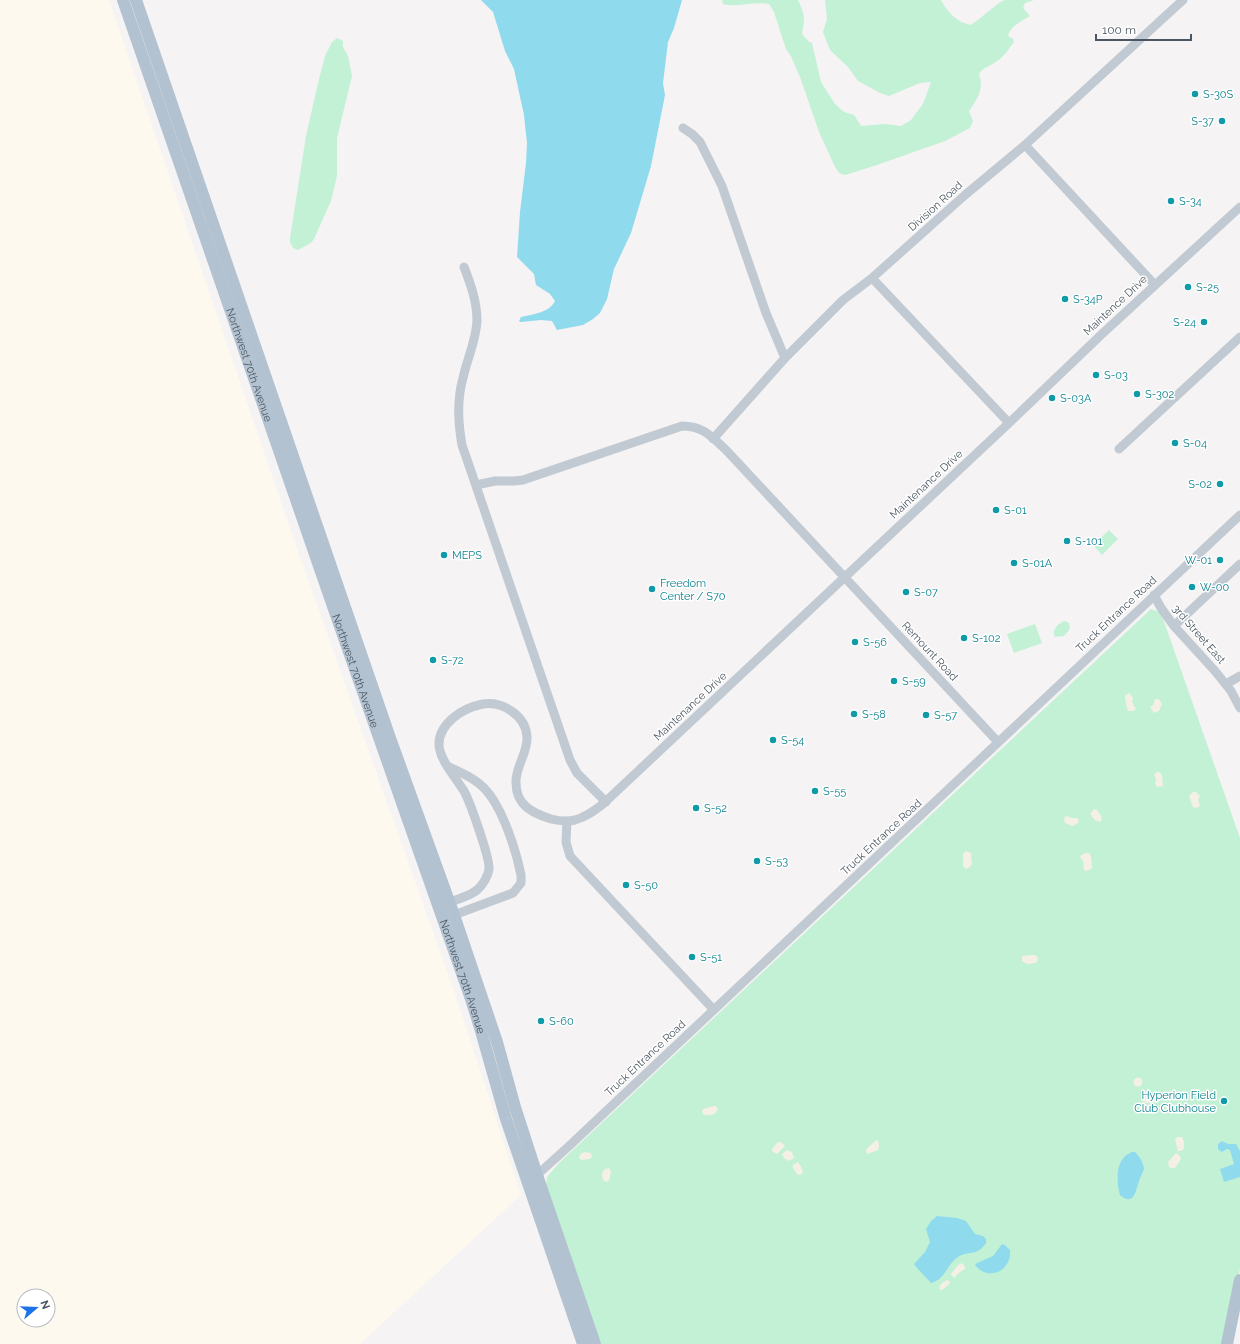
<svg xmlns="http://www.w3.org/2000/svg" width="1240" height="1344" viewBox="0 0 1240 1344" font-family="Raleway,sans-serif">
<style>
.commercial{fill:#fdf9ef;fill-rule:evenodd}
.green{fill:#c3f1d5}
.sand{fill:#f5f0e5}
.water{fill:#90daee}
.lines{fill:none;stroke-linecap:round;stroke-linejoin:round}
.minor{stroke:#c1cad2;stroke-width:9}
.major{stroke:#b3c2d1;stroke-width:12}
.culture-dot{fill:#0f9aa8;stroke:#fff;stroke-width:1.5}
.labels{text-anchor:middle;stroke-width:3;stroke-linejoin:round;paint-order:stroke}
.culture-label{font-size:11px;fill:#0d838f;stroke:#fff;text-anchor:start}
.street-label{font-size:11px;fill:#4a5661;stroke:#fff}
</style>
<rect width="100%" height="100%" fill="#f5f3f3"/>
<path class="commercial" d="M0,0H109L300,557L454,991L521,1195L360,1344H0ZM24,1296H48V1320H24Z"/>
<path class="green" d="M722,0H798C805,16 805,16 802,34L808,41L812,43L821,82L835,104L844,112L854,115L861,126L885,124L901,126L911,120L923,104L931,82L920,83L889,96L880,93L858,81L848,67L830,50L823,32L827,19L825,0H941C947,12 958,23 971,25C979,20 998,2 1005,0C1014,0 1025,0 1034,0L1025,3L1023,8L1030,16C1021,22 1011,25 1008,36L1013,39L1014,42C1009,48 1006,54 1000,59C993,65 983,67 979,74C984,89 978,98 969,111L973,121L970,128L945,141L877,165L845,175L839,173L835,167L819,132L800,77L791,56L786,49L774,12L769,4C753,1 738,8 723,4Z
M337,38L343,41V47L348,56L352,76L337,138V176L331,201L314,239L311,243L298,250L293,248L290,242V238L306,136L319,79L325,56L332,42Z
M1109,530L1118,539L1102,555L1093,545Z
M1151,609L1161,613L1240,838V1269L1224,1344H601L546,1185L547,1177L560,1162Z
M1064,621L1068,622C1072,628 1068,632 1064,636L1055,637C1051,630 1058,624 1064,621Z
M1035,624L1042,643L1014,653L1007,634Z"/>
<path class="sand" d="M1129,693L1133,698L1132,702L1136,709L1133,711H1128L1126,704L1125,696Z
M1155,699H1159L1162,704L1159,711L1154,713L1150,707L1153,705Z
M1157,772H1159L1162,775L1163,786L1157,787L1155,784L1156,779L1154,775Z
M1193,792H1196L1200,796L1198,800L1200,806L1196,808L1193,807L1189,796Z
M1094,809L1097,810L1101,816L1102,820L1100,822L1095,820L1090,814Z
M1067,816L1072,818H1077L1079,821L1078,823L1073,826L1065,823L1064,819L1065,817Z
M966,851L971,853L972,864L970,867L966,869L963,866V854Z
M1085,853H1089L1091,856L1092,868L1087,871L1084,870L1083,861L1081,859L1080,856Z
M1033,955L1037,956L1038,959L1036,963L1027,964L1022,961V956Z
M1133.5 1082a4.5 4.5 0 1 1 9 0a4.5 4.5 0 1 1-9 0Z
M1147,1095L1154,1096L1157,1099V1102L1145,1103L1144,1099Z
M714,1106H716L718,1110C715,1115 710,1116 704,1115L702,1112L703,1109Z
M1177,1137H1182L1184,1142V1149L1181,1151H1178L1175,1140Z
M878,1140L879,1146L878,1150L867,1154L866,1150C868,1147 872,1144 875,1141Z
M778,1142H781L785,1146L777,1154L772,1151V1149Z
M787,1150L792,1152L794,1158L789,1161L784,1158L782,1154Z
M584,1152L591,1153L592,1157L589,1159L581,1160L579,1158L580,1155Z
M1176,1153L1180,1156L1181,1159L1175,1168H1171L1169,1167L1168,1162Z
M798,1162L801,1167L803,1172L802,1174L798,1175L793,1168V1165Z
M609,1168L611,1172L609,1181L606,1182C601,1180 601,1172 605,1169Z
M962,1263L965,1267V1269L960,1272L954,1278L951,1274L958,1265Z
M947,1280L949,1281L950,1283L944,1289L940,1290C938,1285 943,1282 947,1280Z"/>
<path class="water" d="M481,0H682L674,28L668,42L663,83L665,95L651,166L631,233L614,269L607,299L600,313L593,319L583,325L557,330L552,321L541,320L521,322L519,321L521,317C533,314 549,313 555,301L550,294L536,285L534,274L517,257L520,212L526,163L527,143L524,115L514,69L505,51L493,12Z
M1222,1141L1228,1144H1236L1240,1151V1177L1224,1182L1220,1169L1234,1164L1230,1150L1227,1149L1222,1152L1218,1149V1144Z
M1132,1152H1135C1140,1157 1143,1162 1144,1169C1143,1173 1140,1177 1139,1181C1136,1190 1134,1207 1120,1195C1117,1186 1116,1168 1122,1160C1124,1156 1128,1154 1132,1152Z
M937,1216L957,1218L966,1221L975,1234L983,1236L986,1239V1243C977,1257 969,1250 958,1257C947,1264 946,1279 931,1283L917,1268L914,1264L925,1252L930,1242L926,1229L931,1221Z
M1002,1244L1005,1245L1010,1250C1012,1271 988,1282 975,1265L977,1263L993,1256Z"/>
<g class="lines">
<path class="minor" d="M683,128L692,134L700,142L722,186L766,313L785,358
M1025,145L1155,285
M464,267C471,285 477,302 477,321C476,341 467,359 463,378C457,399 458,423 462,445L570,760L577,773L606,802
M872,278L1009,423
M713,439L785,358L843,300L872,278L965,195L1025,145L1183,0
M1119,449L1240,337
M476,485L495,481H514L523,480L682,426C704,426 712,437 727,451L998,742
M1154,595L1161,608L1174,626L1215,671L1231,691L1240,708
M1174,626L1240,564
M1226,684L1240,676
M447,766C460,772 474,778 484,788C502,806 516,850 521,875V883L513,893L454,915L449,912
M567,821L566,842L570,856L714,1010
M444,904C454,900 469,897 477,890C483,885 488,876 489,869C490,858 470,802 464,791C448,766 423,744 453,718C461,711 473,706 483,704C503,701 526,716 527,737C528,753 515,767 516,783C516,805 532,813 551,819C559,821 566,822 575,820C586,817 594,811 603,804L1009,423L1102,334L1240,207
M533,1176L537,1175L568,1147L1240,515"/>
<g class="major">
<path id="s1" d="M123,0L336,615L471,999L481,1031L506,1119L583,1344"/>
<path d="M136,0L390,738L454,915L497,1042L515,1107L537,1175L595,1344"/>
<path d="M1227,1344L1240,1280"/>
</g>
</g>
<g class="culture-dot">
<circle cx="1195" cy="94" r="4"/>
<circle cx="1222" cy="121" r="4"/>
<circle cx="1171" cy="201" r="4"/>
<circle cx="1188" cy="287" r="4"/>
<circle cx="1065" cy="299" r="4"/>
<circle cx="1204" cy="322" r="4"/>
<circle cx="1096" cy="375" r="4"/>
<circle cx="1137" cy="394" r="4"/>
<circle cx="1052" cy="398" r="4"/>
<circle cx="1175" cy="443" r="4"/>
<circle cx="1220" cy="484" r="4"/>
<circle cx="996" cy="510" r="4"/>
<circle cx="1067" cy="541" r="4"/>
<circle cx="444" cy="555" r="4"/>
<circle cx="1220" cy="560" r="4"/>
<circle cx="1014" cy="563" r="4"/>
<circle cx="1192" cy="587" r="4"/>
<circle cx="652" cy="589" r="4"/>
<circle cx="906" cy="592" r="4"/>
<circle cx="964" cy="638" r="4"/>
<circle cx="855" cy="642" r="4"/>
<circle cx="433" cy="660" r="4"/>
<circle cx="894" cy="681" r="4"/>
<circle cx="854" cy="714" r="4"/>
<circle cx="926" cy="715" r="4"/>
<circle cx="773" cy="740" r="4"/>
<circle cx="815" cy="791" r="4"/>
<circle cx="696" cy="808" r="4"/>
<circle cx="757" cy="861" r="4"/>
<circle cx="626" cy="885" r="4"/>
<circle cx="692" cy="957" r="4"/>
<circle cx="541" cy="1021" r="4"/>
<circle cx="1224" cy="1101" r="4"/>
</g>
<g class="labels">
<g class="culture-label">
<text x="1203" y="98">S-30S</text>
<text x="1214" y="125" text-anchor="end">S-37</text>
<text x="1179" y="205">S-34</text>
<text x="1196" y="291">S-25</text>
<text x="1073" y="303">S-34P</text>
<text x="1196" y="326" text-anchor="end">S-24</text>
<text x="1104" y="379">S-03</text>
<text x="1145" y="398">S-302</text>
<text x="1060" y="402">S-03A</text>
<text x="1183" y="447">S-04</text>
<text x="1212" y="488" text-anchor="end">S-02</text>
<text x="1004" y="514">S-01</text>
<text x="1075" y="545">S-101</text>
<text x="452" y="559">MEPS</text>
<text x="1212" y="564" text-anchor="end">W-01</text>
<text x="1022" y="567">S-01A</text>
<text x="660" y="587">Freedom<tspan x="660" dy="13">Center / S70</tspan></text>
<text x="1200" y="591">W-00</text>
<text x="914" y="596">S-07</text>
<text x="972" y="642">S-102</text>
<text x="863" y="646">S-56</text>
<text x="441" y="664">S-72</text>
<text x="902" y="685">S-59</text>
<text x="862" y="718">S-58</text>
<text x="934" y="719">S-57</text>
<text x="781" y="744">S-54</text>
<text x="823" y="795">S-55</text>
<text x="704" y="812">S-52</text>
<text x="765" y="865">S-53</text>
<text x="634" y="889">S-50</text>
<text x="700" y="961">S-51</text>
<text x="549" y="1025">S-60</text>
<text x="1216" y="1099" text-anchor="end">Hyperion Field<tspan x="1216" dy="13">Club Clubhouse</tspan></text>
</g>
<g class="street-label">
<text transform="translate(935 206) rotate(-42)" y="4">Division Road</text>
<text transform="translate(1115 305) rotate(-43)" y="4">Maintence Drive</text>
<text dy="4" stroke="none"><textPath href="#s1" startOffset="386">Northwest 70th Avenue</textPath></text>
<text transform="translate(926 484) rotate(-43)" y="4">Maintenance Drive</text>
<text transform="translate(1116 614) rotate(-43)" y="4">Truck Entrance Road</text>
<text transform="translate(1199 634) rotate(49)" y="4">3rd Street East</text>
<text transform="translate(930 651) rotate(47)" y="4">Remount Road</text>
<text dy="4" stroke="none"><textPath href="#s1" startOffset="710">Northwest 70th Avenue</textPath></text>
<text transform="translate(690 706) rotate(-43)" y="4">Maintenance Drive</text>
<text transform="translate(881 837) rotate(-43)" y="4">Truck Entrance Road</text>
<text dy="4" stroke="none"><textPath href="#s1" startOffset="1034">Northwest 70th Avenue</textPath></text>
<text transform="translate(645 1058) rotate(-43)" y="4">Truck Entrance Road</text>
</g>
</g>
<g transform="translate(36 1308) rotate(71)"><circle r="19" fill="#ffffff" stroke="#b7bbc0"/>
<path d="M0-3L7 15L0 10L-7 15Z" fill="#1a73e8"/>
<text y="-6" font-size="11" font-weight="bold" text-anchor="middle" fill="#4a5661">N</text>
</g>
<path d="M1096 34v6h95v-6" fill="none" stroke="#4a5661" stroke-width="2"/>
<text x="1102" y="34" font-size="12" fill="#4a5661" stroke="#ffffff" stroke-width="3" paint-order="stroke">100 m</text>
</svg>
